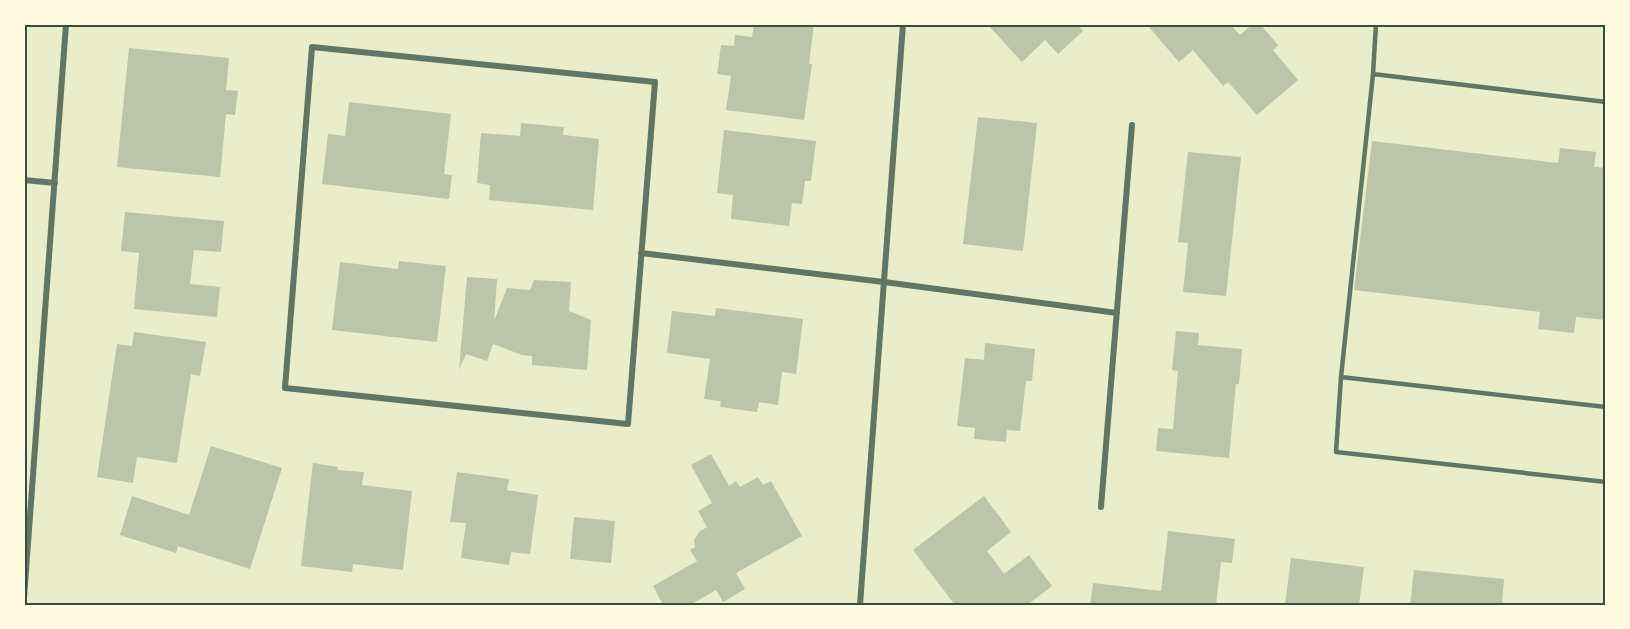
<svg xmlns="http://www.w3.org/2000/svg" width="1630" height="629" viewBox="0 0 1630 629" font-family="'Space Grotesk',sans-serif">
<style>
.building{fill:#bcc5a7}
.lines{fill:none;stroke-linecap:round;stroke-linejoin:round}
.service{stroke:#617663;stroke-width:4.5}
.minor{stroke:#617663;stroke-width:6}
.neatline{fill:none;stroke:#344e41;stroke-width:2}
</style>
<rect width="100%" height="100%" fill="#e9edc9"/>
<path class="building" d="M754,24H814L809,64H812L804,120L726,110L731,76L717,74L721,45L734,46L735,35L752,37Z
M990,24H1077L1083,31L1058,54L1045,40L1022,62L989,26Z
M1151,24H1230L1240,35L1253,24H1260L1278,45L1273,50L1298,80L1257,115L1228,82L1223,86L1193,50L1179,62L1148,26Z
M129,48L229,58L226,90L238,91L235,115L226,114L220,177L117,167Z
M349,102L451,114L444,174L452,175L449,199L322,184L328,134L345,136Z
M978,117L1037,123L1023,251L963,244Z
M521,123L564,127L563,135L599,139L593,210L489,200L490,185L477,183L481,133L520,136Z
M724,130L816,141L811,181H805L802,204L792,203L789,226L731,219L733,195L717,193Z
M1372,141L1558,163L1560,148L1596,152L1594,167L1606,168V320L1576,317L1574,333L1538,329L1540,312L1354,290Z
M1188,152L1241,157L1226,296L1183,292L1188,243L1178,242Z
M125,212L224,221L221,252L194,250L190,284L220,287L217,317L134,309L139,253L121,251Z
M399,261L446,266L437,342L332,330L340,262L398,269Z
M467,277L497,279L494,321L507,288L530,290L534,280L571,282L569,311L591,320L587,370L532,365V356L522,355L493,344L487,361L466,354L459,370Z
M716,308L803,319L796,374L782,372L778,405L759,402L757,412L720,407L721,401L704,399L710,359L667,353L672,311L715,316Z
M1176,331L1199,333L1198,345L1242,349L1239,384H1236L1229,458L1156,451L1158,428L1173,429L1178,371L1172,370Z
M134,332L206,342L200,376L191,374L177,463L137,457L133,483L97,477L117,344L132,346Z
M985,343L1035,349L1032,381H1026L1020,431L1007,430L1006,442L974,439L975,428L957,426L965,358L984,360Z
M211,446L282,468L250,569L178,546L176,553L120,535L132,496L189,515Z
M711,454L729,486L736,481L740,487L758,477L763,485L771,481L802,536L736,573L745,589L723,602L716,590L690,605H663L653,586L697,561L690,550L695,547L694,540L699,532L707,527L698,511L712,503L691,465Z
M313,463L338,467L337,470L364,472L362,485L412,491L403,570L353,564L352,572L301,566Z
M457,472L509,479L507,490L538,495L530,554L511,552L509,565L461,558L466,523L450,522Z
M984,496L1011,532L987,551L1004,574L1029,555L1052,586L1027,605H955L913,550Z
M574,517L615,521L611,563L570,559Z
M1168,531L1235,539L1232,563L1221,562L1216,605H1090L1093,583L1161,591Z
M1291,558L1364,567L1359,605H1285Z
M1414,570L1504,579L1502,605H1410Z"/>
<g class="lines">
<path class="service" d="M1373,74L1376,24
M1606,102L1373,74L1341,377L1606,407
M1341,377L1336,452L1606,482"/>
<path class="minor" d="M312,47L655,82L628,424L285,388Z
M24,180L55,183
M641,253L884,282L1117,313
M1101,507L1132,125
M24,598L66,24
M860,605L903,24"/>
</g>
<rect width="1630" height="629" fill="none" stroke="#fefae0" stroke-width="51"/>
<rect x="26" y="26" width="1578" height="578" class="neatline"/>
</svg>
